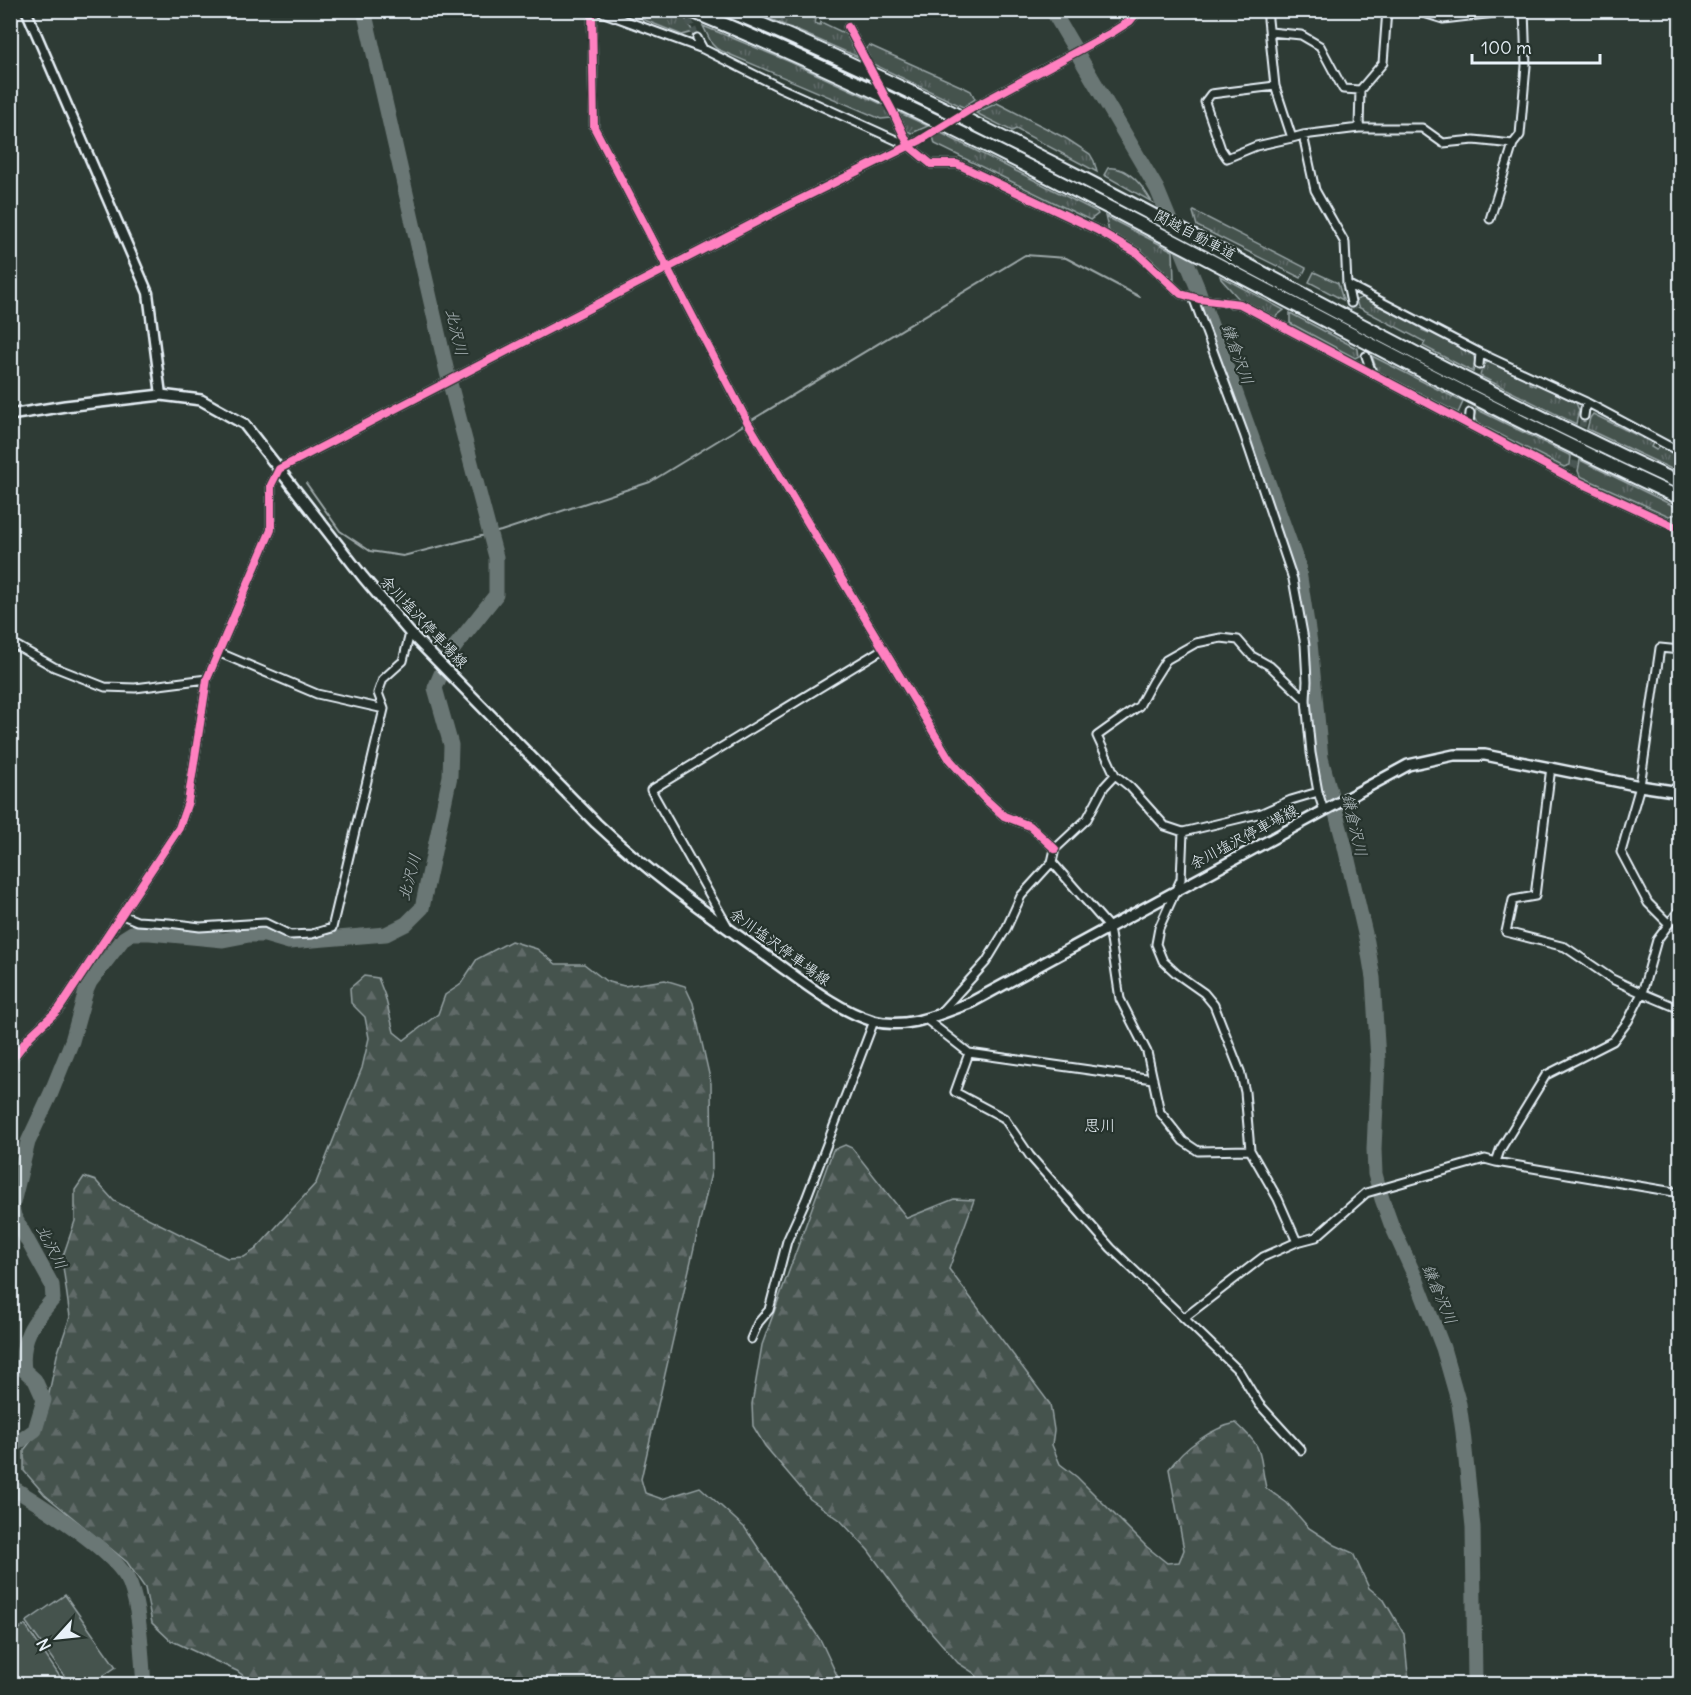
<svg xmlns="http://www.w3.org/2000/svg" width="1691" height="1695" viewBox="0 0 1691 1695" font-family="Delius,'Klee One',sans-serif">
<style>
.grass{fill:url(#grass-tufts);stroke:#96a2a3;stroke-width:1.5}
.forest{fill:url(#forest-firs);stroke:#96a2a3;stroke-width:1.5}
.pitch{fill:#45524e;stroke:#96a2a3;stroke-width:1.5}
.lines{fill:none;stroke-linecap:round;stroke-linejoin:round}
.stream{stroke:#9da8a9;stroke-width:2}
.river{stroke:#6b7775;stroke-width:15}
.minor-tunnel{stroke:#4a5652;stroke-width:7;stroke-dasharray:7 3.5;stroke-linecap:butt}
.minor-casing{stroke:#e8f1f8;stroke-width:11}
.tertiary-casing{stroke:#e8f1f8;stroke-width:13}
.secondary-casing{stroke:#e8f1f8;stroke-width:14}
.motorway-casing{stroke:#e8f1f8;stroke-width:16}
.minor{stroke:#26332d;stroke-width:7}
.tertiary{stroke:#26332d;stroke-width:8}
.secondary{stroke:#26332d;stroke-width:9}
.motorway{stroke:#26332d;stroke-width:12}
.cycleway-casing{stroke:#26332d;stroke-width:11}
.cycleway{stroke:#ff80c0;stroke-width:8}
.labels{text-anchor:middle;stroke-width:4.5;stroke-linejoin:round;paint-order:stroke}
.street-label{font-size:15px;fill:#e8f1f8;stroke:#26332d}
.water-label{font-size:16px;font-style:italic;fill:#b0babd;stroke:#26332d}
.neighbourhood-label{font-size:16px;fill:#e8f1f8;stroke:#26332d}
</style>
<defs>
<pattern id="grass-tufts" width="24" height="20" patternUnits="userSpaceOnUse" patternTransform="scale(1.5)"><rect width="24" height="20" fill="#45524e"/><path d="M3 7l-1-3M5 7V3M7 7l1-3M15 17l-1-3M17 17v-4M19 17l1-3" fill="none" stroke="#606b68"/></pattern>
<pattern id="forest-firs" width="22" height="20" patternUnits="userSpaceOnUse" patternTransform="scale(1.5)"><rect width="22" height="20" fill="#45524e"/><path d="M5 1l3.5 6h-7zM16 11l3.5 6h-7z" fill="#606b68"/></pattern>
</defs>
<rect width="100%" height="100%" fill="#2e3b35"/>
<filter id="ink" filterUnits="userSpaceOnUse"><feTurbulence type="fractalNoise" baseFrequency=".0167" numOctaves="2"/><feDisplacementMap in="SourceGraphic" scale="12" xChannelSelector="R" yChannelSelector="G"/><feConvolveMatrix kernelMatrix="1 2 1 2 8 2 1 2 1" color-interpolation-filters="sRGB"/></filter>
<g filter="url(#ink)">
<path class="grass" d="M622,11H666L685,18L693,32L682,35Z
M752,11H797L816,19L815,23L820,25L821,22L846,34L858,57Z
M703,26L788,61L886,106L891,118L881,119L717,49L712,44Z
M869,45L967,89L971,91L975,99L963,107L873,64L865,50Z
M997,103L1067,139L1090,154L1094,161L1097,172L1016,129L1012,131L976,113Z
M898,112L928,126L912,133L907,131Z
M941,133L1097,212L1098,214L1090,220L935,144L933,136Z
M1108,168C1129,166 1143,187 1152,202L1104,175Z
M1194,211L1306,268L1301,278L1197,226L1193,212Z
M1105,216L1173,251L1174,280L1140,249L1109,232Z
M1314,272L1338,283L1343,300L1309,282Z
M1220,276L1284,310L1275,317L1239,299L1221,279Z
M1364,297L1423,326L1422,330L1429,333L1430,329L1473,351L1475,362L1473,372L1423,346L1425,342L1358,307L1356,300Z
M1290,313L1358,349L1359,356L1355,358L1290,323Z
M1372,356L1463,402L1458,413L1377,371Z
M1488,362H1493L1530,379L1529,383L1535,386L1537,382L1576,403L1579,410L1576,424L1480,376L1483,364Z
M1476,409L1571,456L1570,465L1564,467L1477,423L1474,417Z
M1593,414L1653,443L1651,447L1656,450L1659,446L1680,456V473L1587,429L1590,418Z
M1580,460L1678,508L1677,514L1669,516L1580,476L1578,471Z"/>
<path class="forest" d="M511,941L537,949L556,964H584L606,981L624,986L665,980L685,986L693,1003L711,1083L712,1169L641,1479L645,1493L662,1499L700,1487L745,1528L821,1641L841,1684H254L237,1671L170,1640L152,1623L145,1588L127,1562L45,1495L24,1471V1450L42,1427L57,1355L70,1317L62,1259L75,1221V1190L84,1177L96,1181L114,1201L227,1258L244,1257L256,1249L316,1183L362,1068L369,1038L365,1017L351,1003L350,988L364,976L378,978L385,996L394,1032L404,1040L438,1014L445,995L460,985L477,959Z
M845,1145L852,1148L907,1218L954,1199L974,1200L949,1269L1050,1404L1054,1430L1052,1445L1060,1464L1077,1477L1147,1547L1167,1563L1179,1562L1184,1550L1169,1469C1184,1448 1211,1428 1236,1423C1266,1450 1258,1452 1266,1488L1287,1503L1309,1528L1335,1545L1353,1553L1369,1588L1384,1600L1404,1634L1409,1684H983L974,1673L958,1663L912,1610L868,1550L840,1520L810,1499L765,1446L753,1426L752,1404L762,1345L833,1150Z"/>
<path class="pitch" d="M65,1595L116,1667L91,1684H70L26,1622Z
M25,1625L65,1684H14L11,1679V1635Z"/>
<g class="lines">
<path class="stream" d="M750,421L1025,255L1066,258L1140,297
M306,483L340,531L370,551L403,556L501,531L650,482L745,424"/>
<path class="river" d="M1052,10L1157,189L1198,289L1298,565L1310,643L1321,758L1344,843L1367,942L1373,978L1378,1060L1374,1149L1375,1174L1382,1199L1391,1224L1417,1281L1443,1348L1459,1404L1463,1432L1473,1527L1475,1684
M10,1448L35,1430L44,1400L35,1380L24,1370C20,1338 33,1322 53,1299L52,1285L14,1216L12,1207L28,1142L51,1093L72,1041L86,991L90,982L124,938L132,933H150L223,940L249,935H265L289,942L386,934L406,924L422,908L450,776L451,745L435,688L450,653L496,595V557L447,372L364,10
M10,1486C41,1505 117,1552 130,1584C141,1613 141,1654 144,1684"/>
<path class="minor-tunnel" d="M684,10L697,38
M865,59L893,112
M919,141L974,107
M1351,303L1356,321
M1470,413L1479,365
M1574,468L1584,416"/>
<defs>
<path id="minor" d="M592,10L594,127L748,423L950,760L984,798L1004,816L1030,826L1055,849
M596,10L703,49L781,88L909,146
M1267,10L1275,86L1292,138L1303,135L1359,128L1360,90L1383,63L1387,10
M1414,10L1443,19L1521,10
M848,27L865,59
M1270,32L1301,35L1320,46L1343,89L1360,90
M697,38L703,49
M1275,86L1211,94L1205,102L1221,149L1227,158L1256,146L1292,138
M974,107L1111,33L1130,21L1139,10
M893,112L909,146L931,164H957L1099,231L1137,253L1181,294L1199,299L1240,304L1572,479L1680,529
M1359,128H1422L1443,143L1474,140L1513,144L1520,135L1526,66L1524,10
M1303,135L1315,190L1345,243L1347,284L1351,303
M1490,219L1513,144
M1347,284L1480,353L1586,402L1680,452
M1193,297L1244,434L1293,579L1305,645L1307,681L1306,700L1311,753L1318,792L1324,811
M1366,356L1372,373
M1479,365L1480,353
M1584,416L1586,402
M1469,425L1470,413
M10,642L54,667L105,687L135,688L207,679
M220,653L317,694L384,709
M1551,767L1535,896L1513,900L1506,932L1565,947L1612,979L1642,993L1680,1009
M1115,775L1097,736L1139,706L1152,682L1166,660L1196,643L1221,638L1238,640L1252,656L1270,666L1306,700
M1183,832L1181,879L1159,928L1156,944L1163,961L1177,974L1204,993L1214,1005L1240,1071L1245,1092L1250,1150L1278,1199L1297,1242
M1052,862L1109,927L1120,999L1147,1052L1160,1112L1183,1141L1198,1151L1250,1150
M122,915L137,921L169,923L200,927L265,923L290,935L312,934L332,928L384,709L378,693L383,679L403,661L410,633
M1669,924L1648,903L1621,852L1640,786L1660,648L1680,650
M728,927L651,790L883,649
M939,1014L986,962L1006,929L1021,896L1052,862L1055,849L1087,819L1104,787L1115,775L1130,787L1165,826L1183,832L1262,813L1291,800L1318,792
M927,1020L969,1053L1153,1079
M969,1053L955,1092L1004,1118L1030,1156L1111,1248L1239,1371L1259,1404L1301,1450
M10,1062L30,1036L59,1009L179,828L188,802L207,679L271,530V485L279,469L789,205L919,141
M1496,1162L1500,1150L1546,1075L1613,1041L1628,1021L1642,993L1657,940L1680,909
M1184,1318L1263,1257L1297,1242L1316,1237L1366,1193L1485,1159L1496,1162L1680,1193
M751,1339L758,1323L769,1310L787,1241L806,1199L874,1021"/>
<path id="tertiary" d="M26,10L148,293L161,395"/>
<path id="secondary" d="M10,415L65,406L161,395L201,400L244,424L363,577L410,633L596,823C650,874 712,917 772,960C803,982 837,1010 873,1021C907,1030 940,1014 970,1003L1408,765L1454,755H1485L1640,786L1680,792"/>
<path id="motorway" d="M689,10C1031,149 1346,344 1680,498
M727,10C848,59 964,118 1080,177C1279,280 1476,390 1680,483"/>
</defs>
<use href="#minor" class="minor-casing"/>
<use href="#tertiary" class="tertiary-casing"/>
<use href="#secondary" class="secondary-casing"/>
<use href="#motorway" class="motorway-casing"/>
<use href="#minor" class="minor"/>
<use href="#tertiary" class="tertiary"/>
<use href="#secondary" class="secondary"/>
<use href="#motorway" class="motorway"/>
<defs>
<path id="cycleway" d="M592,10L594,127L748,423L950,760L984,798L1004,816L1030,826L1055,849
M848,27L893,112L909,146L931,164H957L1099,231L1137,253L1181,294L1199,299L1240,304L1572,479L1680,529
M10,1062L30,1036L59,1009L179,828L188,802L207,679L271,530V485L279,469L789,205L919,141L974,107L1111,33L1130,21L1139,10"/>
</defs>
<use href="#cycleway" class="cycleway-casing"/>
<use href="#cycleway" class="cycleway"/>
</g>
</g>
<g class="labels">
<g class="street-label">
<text transform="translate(1195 235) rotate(28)" y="5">関越自動車道</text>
<text transform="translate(424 622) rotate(47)" y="5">余川塩沢停車場線</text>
<text transform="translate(1244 837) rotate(-28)" y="5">余川塩沢停車場線</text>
<text transform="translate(780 947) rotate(36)" y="5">余川塩沢停車場線</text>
</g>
<g class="water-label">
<text transform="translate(457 332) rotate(77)" y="6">北沢川</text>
<text transform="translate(1238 354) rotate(70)" y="6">鎌倉沢川</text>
<text transform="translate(1355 825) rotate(77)" y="6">鎌倉沢川</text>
<text transform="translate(409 877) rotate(-75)" y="6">北沢川</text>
<text transform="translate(52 1247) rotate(63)" y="6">北沢川</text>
<text transform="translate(1440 1294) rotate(67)" y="6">鎌倉沢川</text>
</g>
<g class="neighbourhood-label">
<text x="1100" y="1131">思川</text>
</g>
</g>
<rect width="1691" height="1695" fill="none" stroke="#26332d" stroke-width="36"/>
<rect x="18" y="18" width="1655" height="1659" fill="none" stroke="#e8f1f8" stroke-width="2" filter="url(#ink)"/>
<g transform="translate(57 1638) rotate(243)" stroke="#26332d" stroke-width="4.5" paint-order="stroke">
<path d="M0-4.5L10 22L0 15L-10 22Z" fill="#e8f1f8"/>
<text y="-9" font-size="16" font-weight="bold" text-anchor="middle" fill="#e8f1f8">N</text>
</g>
<path d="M1472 54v9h128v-9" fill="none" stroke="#e8f1f8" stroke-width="3"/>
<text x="1481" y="54" font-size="18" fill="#e8f1f8" stroke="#26332d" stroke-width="4.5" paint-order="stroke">100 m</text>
</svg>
